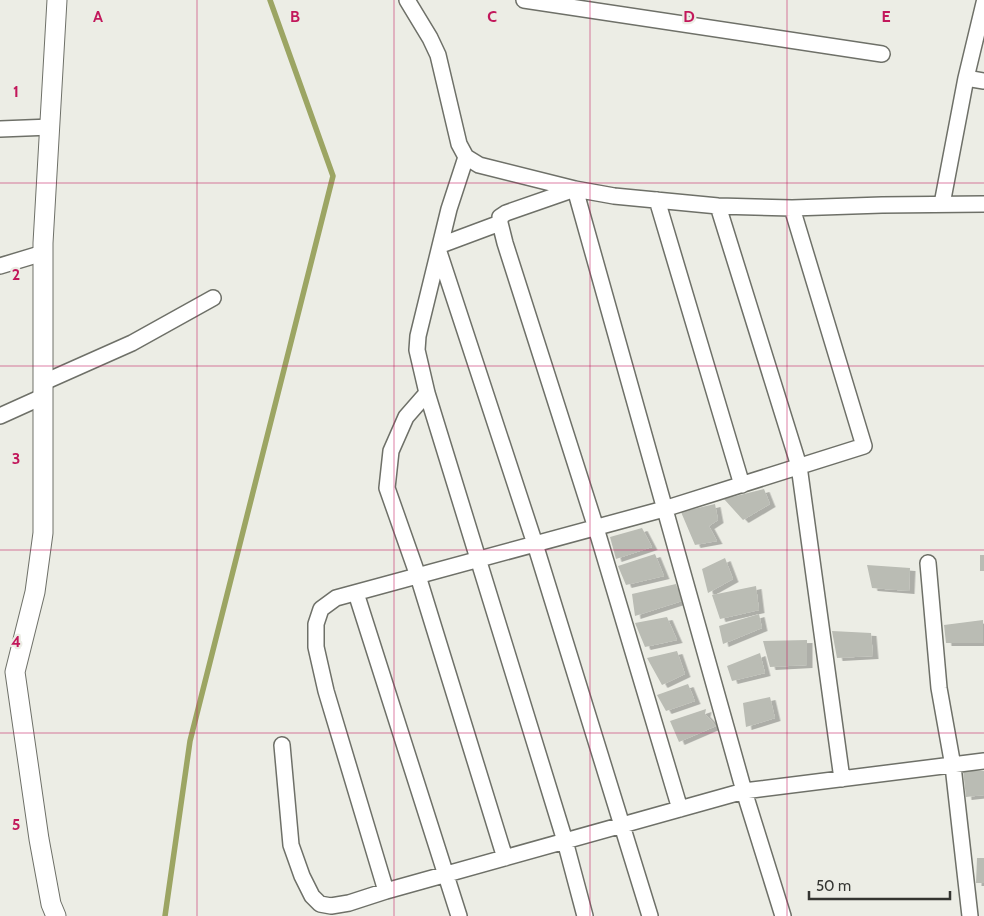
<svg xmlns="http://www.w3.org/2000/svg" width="984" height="916" font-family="Cabin,sans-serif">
  <defs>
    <filter id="shadow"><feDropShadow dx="5.5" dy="3" stdDeviation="0" flood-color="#0004"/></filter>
  </defs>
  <rect width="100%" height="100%" fill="#ecede5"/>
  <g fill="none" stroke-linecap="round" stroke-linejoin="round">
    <path stroke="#9ca563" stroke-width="5.5" d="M 165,916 L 190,741 L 333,176 L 270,0"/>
  </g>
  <path fill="#babcb4" filter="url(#shadow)" d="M 764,489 L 770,504 L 743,520 L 724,499 Z
    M 715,504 L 718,520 L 709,526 L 717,541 L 695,545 L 681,512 Z
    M 642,528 L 652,547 L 616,559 L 610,537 Z
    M 655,554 L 664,576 L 626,585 L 618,566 Z
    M 980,555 L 984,555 L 984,571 L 980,571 Z
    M 725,558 L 733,579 L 708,593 L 702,569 Z
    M 867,565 L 910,568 L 909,591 L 872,588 Z
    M 676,584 L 682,601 L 635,616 L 632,594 Z
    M 756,586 L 759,610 L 720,619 L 712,595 Z
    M 759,614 L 762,628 L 723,644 L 719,626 Z
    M 667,617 L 677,640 L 645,647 L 635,623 Z
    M 983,620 L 983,643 L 946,643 L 944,625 Z
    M 832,631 L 871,633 L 873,656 L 837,658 Z
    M 807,640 L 807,665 L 770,667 L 763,641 Z
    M 677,651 L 685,674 L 662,685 L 647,658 Z
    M 760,653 L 765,673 L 732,681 L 727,666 Z
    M 688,684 L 695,701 L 666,711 L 657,695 Z
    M 770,697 L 775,718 L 746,727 L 743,703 Z
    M 706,709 L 705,714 L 716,726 L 679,742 L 670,721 Z
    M 963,770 L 984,771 L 984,795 L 966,797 Z
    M 977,858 L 984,858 L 984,883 L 976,883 Z"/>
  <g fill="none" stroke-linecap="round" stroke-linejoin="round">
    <g stroke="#6e7068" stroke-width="18">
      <path id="minor" d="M 407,0 L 430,38 L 438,55 L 459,144 L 466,157 L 479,165 L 575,189 L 614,196 L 718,206 L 792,208 L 882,205 L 984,204
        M 524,0 L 882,54
        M 966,78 L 984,81
        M 0,129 L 51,127
        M 466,157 L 449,209 L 418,336 L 417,350 L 427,393 L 565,841 L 585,916
        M 575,189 L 744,791 L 783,916
        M 575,189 L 506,213 L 500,217 L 500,223 L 505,243 L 596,528 L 680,809
        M 657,200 L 742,485
        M 942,204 L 966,78 L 984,3
        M 718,206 L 799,466 L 842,779
        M 441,245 L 500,223
        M 439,252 L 535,544 L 650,916
        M 0,266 L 43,253
        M 42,383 L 132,343 L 213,298
        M 427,393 L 406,417 L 391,451 L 387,488 L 418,576 L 505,858
        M 0,416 L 42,397
        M 928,563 L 939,688 L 953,766 L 970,916
        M 356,593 L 459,916
        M 282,745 L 291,845 L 302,876 L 312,896 L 320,904 L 331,906 L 349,903 L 386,891 L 744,791 L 984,761
        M 386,891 L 326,691 L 316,647 L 316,624 L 321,609 L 336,598 L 664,509 L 864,446 L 792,208"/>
    </g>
    <g stroke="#6e7068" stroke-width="21">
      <path id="tertiary" d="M 56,916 L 51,904 L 39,839 L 15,672 L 35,592 L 43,533 L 43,243 L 57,0"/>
    </g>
    <use href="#minor" stroke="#fff" stroke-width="15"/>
    <use href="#tertiary" stroke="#fff" stroke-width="19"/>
  </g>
  <path fill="none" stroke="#c2185b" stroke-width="1" stroke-opacity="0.55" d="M 197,0 L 197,916M 394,0 L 394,916M 590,0 L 590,916M 787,0 L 787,916M 0,183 L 984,183M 0,366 L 984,366M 0,550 L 984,550M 0,733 L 984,733"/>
  <g font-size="16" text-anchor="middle" font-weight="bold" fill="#c2185b" stroke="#ecede5" stroke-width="4.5" stroke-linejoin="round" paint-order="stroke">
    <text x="98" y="22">A</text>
    <text x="295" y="22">B</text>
    <text x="492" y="22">C</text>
    <text x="689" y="22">D</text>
    <text x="886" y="22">E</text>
    <text x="16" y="97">1</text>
    <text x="16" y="280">2</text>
    <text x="16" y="464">3</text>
    <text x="16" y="647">4</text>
    <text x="16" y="830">5</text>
  </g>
  <path d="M809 891v8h141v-8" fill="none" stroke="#343531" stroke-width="2.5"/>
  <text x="816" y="891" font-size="15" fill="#343531" stroke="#ecede5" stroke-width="4" paint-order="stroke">50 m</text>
</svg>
